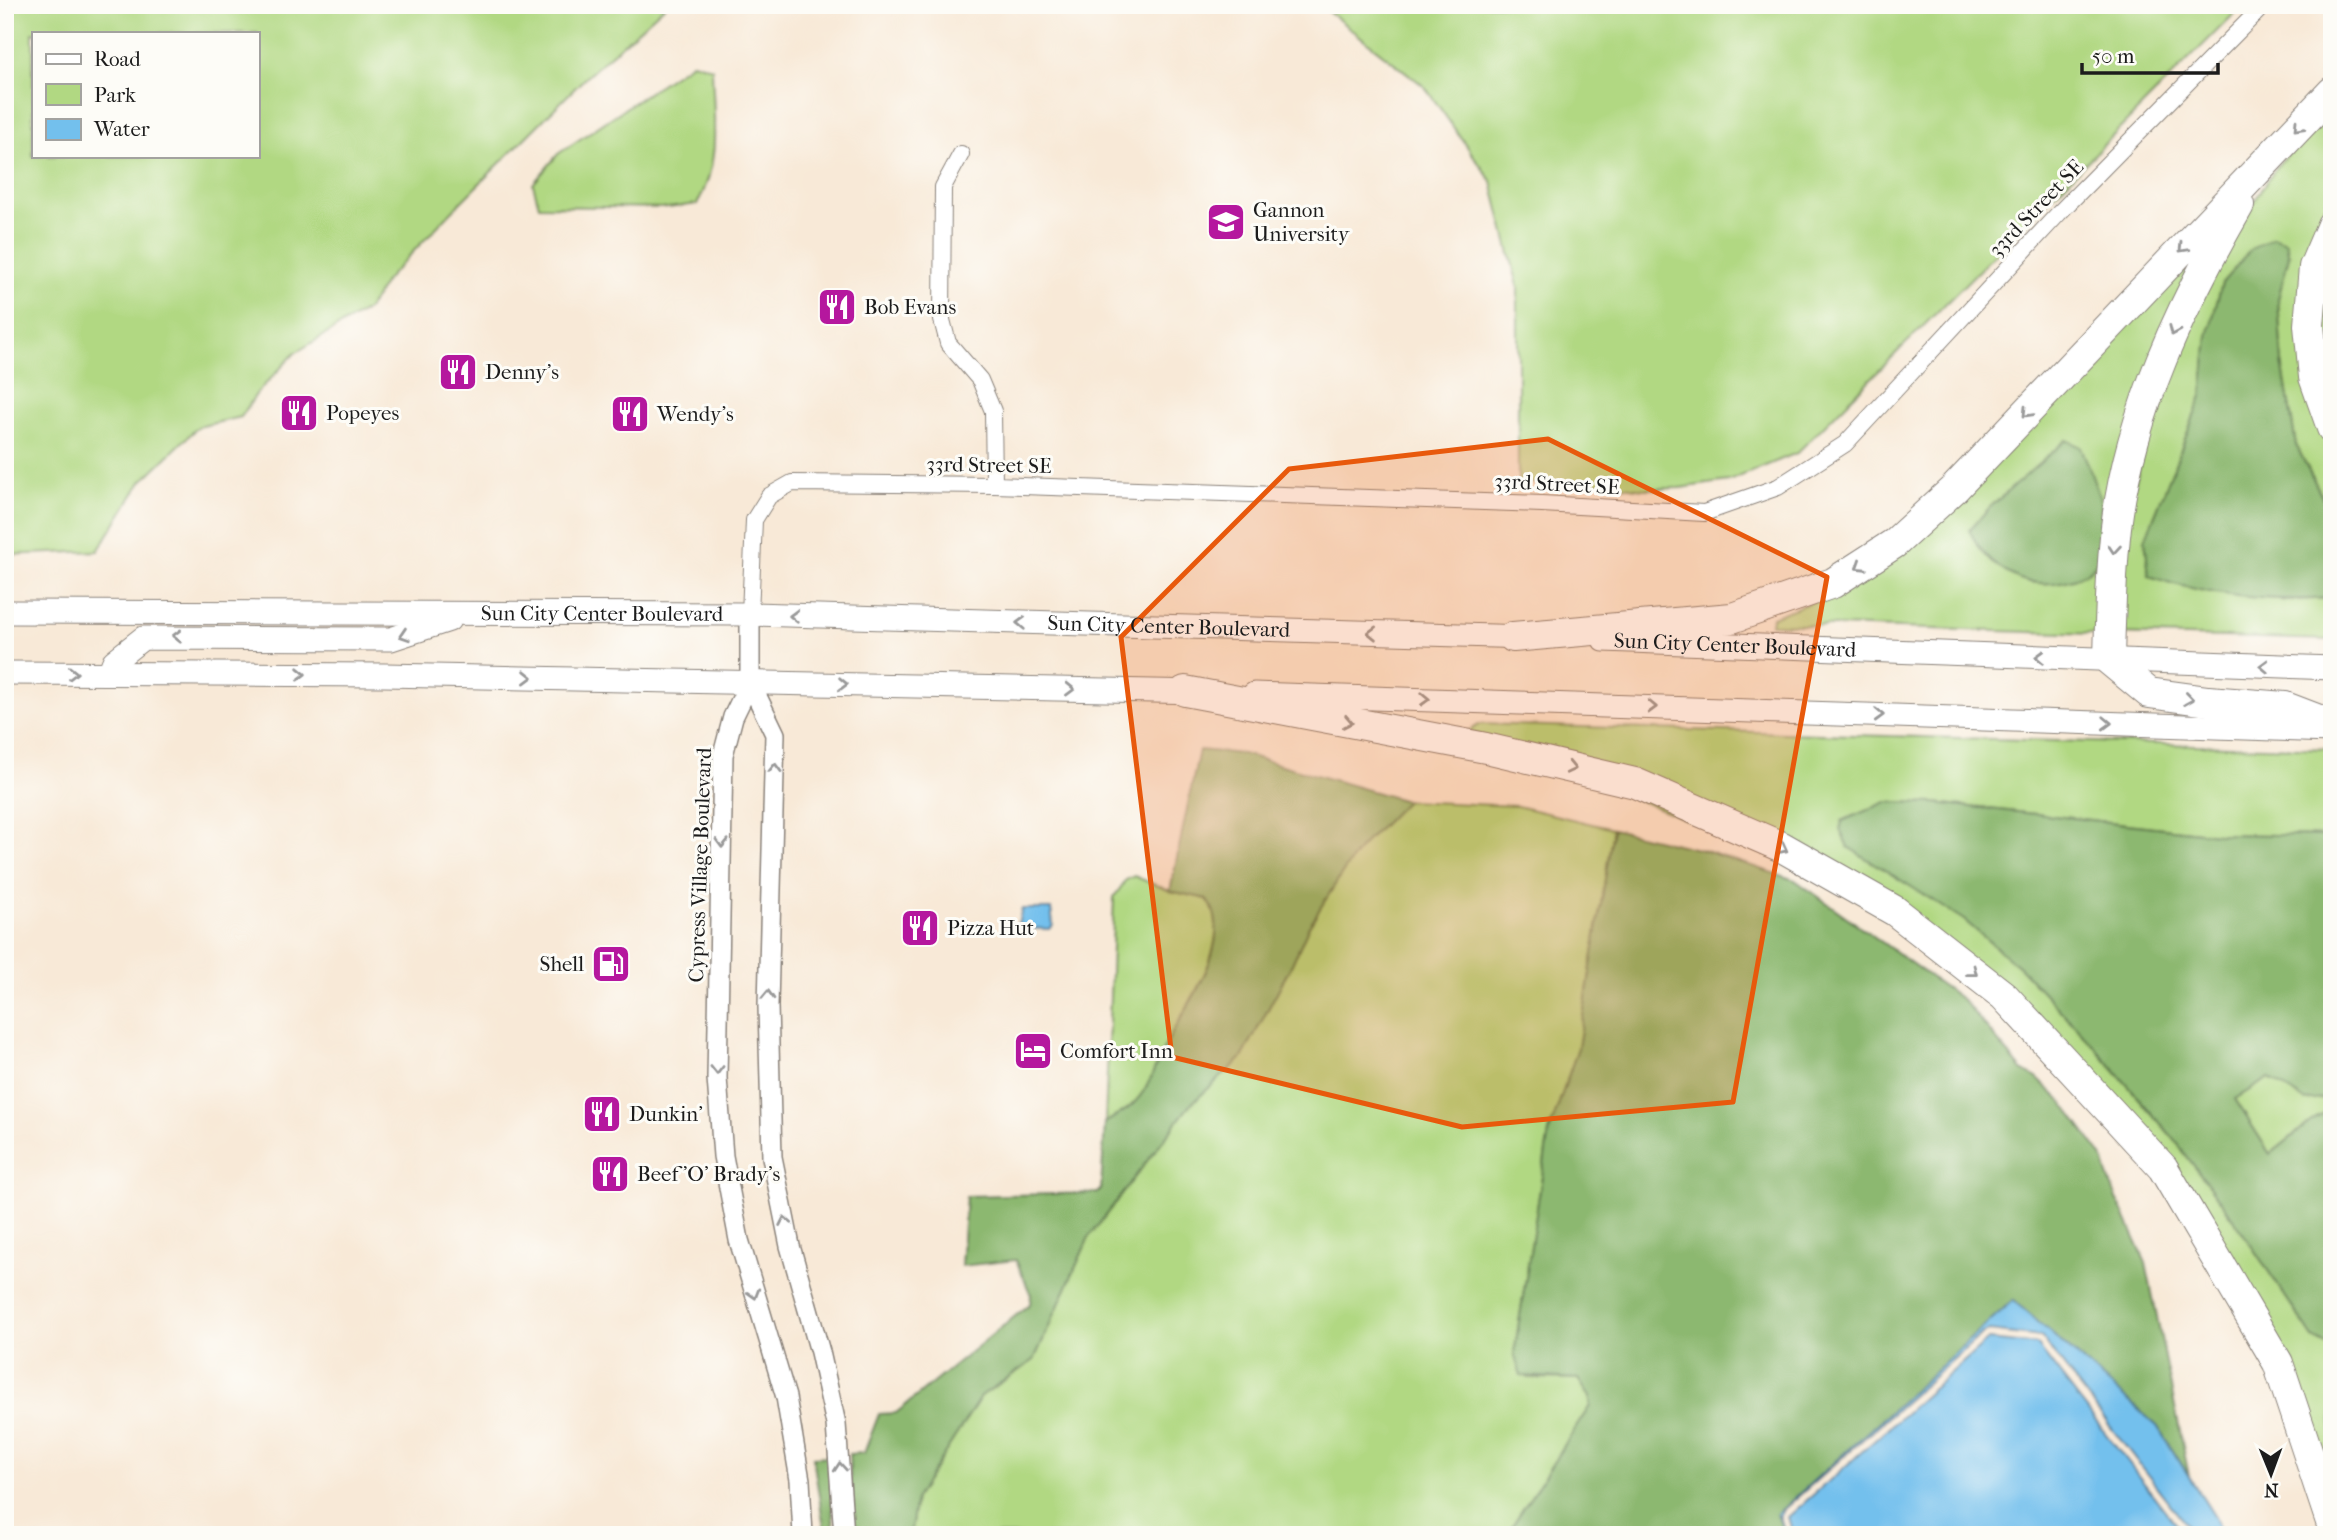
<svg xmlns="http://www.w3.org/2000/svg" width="2337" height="1540" font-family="'IM FELL French Canon',serif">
  <rect width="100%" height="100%" fill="#fdfcf7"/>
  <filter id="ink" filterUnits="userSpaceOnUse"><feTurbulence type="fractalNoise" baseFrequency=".0143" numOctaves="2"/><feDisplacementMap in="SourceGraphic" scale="14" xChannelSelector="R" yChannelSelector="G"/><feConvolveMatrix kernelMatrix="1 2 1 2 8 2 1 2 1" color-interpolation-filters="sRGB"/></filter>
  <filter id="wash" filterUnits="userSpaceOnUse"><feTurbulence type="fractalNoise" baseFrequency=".00686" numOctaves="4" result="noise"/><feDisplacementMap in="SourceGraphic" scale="28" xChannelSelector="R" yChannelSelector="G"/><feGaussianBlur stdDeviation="1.57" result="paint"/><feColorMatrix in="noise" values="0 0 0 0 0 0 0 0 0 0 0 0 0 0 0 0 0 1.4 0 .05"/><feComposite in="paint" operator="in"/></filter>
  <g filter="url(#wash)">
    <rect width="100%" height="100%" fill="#f8e9d7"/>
    <path fill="#b1d882" stroke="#667a4f" stroke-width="2" fill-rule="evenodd" d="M 5,5 L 666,5 L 585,78 L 455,208 L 387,279 L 368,309 L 295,353 L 257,393 L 241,417 L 198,427 L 141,482 L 98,551 L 5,555 ZM 257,33 L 257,156 L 33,156 L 33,33 Z
      M 1320,5 L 2243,5 L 1797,453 L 1729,481 L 1680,488 L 1644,489 L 1600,483 L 1518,483 L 1518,286 L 1492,182 L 1425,87 Z
      M 693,62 L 712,68 C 713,114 722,163 697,204 L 668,208 L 539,206 L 533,184 L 558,154 Z
      M 2332,103 L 2332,201 L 2317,232 L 2316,411 L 2332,448 L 2332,516 L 2296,445 L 2282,362 L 2278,299 L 2289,256 L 2208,336 L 2202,396 L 2145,540 L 2283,601 L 2332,598 L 2332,640 L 2115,634 L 2128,510 L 2166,368 L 2248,211 L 2277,166 Z
      M 2200,242 L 2175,304 L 2097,634 L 1771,624 L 1772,617 L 1835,593 Z
      M 2332,247 L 2332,402 L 2320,295 Z
      M 1480,724 L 2332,749 L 2332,836 L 2218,834 L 1935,803 L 1887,802 L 1842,821 L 1911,884 L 1964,920 L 2020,968 L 2092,1044 L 2174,1139 L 2233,1218 L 2313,1338 L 2328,1346 L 2332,1353 L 2332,1485 L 2212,1228 L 1902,907 L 1469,731 Z
      M 1406,801 L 1517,806 L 1613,829 L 1578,1048 L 1549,1132 L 1514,1354 L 1528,1378 L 1578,1379 L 1590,1397 L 1590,1406 L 1506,1535 L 910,1535 L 916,1498 L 981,1396 L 1034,1360 L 1089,1237 L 1190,1105 L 1242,1058 L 1292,964 L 1309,926 L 1343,872 L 1360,848 Z
      M 1134,876 L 1170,891 L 1207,899 C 1235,936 1192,998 1173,1031 C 1159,1056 1154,1084 1132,1105 C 1125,1112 1114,1117 1105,1123 L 1114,897 L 1126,880 Z
      M 2269,1078 L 2329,1100 L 2332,1098 L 2332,1110 C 2309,1119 2291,1139 2270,1154 L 2235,1099 Z"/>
    <path fill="#8cb870" stroke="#546a46" stroke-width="2" d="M 2273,237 L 2286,242 L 2289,256 L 2278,299 L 2282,362 L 2296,445 L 2332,516 L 2332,598 C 2270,602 2208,597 2149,576 L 2145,540 L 2202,396 L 2208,336 L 2222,283 L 2250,250 Z
      M 2066,440 L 2081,447 C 2093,477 2109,514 2104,547 C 2097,584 2041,591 2013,576 C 1991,565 1980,551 1969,530 L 1990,507 Z
      M 1199,750 L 1243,754 L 1406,801 L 1360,848 L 1343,872 L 1309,926 L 1292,964 L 1242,1058 L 1190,1105 L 1089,1237 L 1034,1360 L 981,1396 L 916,1498 L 910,1535 L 853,1535 L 849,1454 L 864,1453 L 879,1414 L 896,1413 L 1030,1304 L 1031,1295 L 1016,1260 L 961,1266 L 966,1196 L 1097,1193 L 1101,1189 L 1105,1123 C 1114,1117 1125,1112 1132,1105 C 1150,1088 1153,1070 1163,1050 C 1181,1013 1239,941 1207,899 L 1170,891 Z
      M 1886,802 L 1935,803 L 2218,834 L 2332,836 L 2332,1098 L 2305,1101 L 2269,1078 L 2235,1099 L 2270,1154 C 2291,1140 2308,1119 2332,1110 L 2332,1353 L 2328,1346 L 2313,1338 L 2233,1218 L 2174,1139 L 2092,1044 L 2020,968 L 1964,920 L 1848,847 L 1840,830 L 1842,821 Z
      M 1613,829 L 1702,850 L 1795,880 L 1964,1001 L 2022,1070 L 2037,1078 L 2063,1103 L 2102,1156 L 2111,1185 L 2146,1263 L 2189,1476 L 2157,1426 L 2013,1300 L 1777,1514 L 1785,1535 L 1506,1535 L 1590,1406 L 1590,1397 L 1578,1379 L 1521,1376 L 1514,1354 L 1549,1132 L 1578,1048 Z
      M 830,1456 L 834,1535 L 825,1535 L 813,1457 Z"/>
    <path fill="#73c0ed" stroke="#486e84" stroke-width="2" d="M 1022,909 L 1051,909 L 1053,925 L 1050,929 L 1022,928 L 1018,924 Z
      M 2013,1300 L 2157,1426 L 2216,1519 L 2221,1535 L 2194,1535 L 2041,1337 L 1989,1331 L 1983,1333 L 1783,1510 L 1780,1517 L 1785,1534 L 1777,1514 Z
      M 1988,1340 L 2037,1345 L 2184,1535 L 1793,1535 L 1788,1517 Z"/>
  </g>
  <g filter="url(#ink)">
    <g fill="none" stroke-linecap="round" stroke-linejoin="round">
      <g stroke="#8a827a" stroke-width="18">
        <path id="minor" d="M 961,154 L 943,187 L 942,320 L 948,343 L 980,380 L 993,411 L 994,485
          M 750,614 L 754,520 L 769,496 L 792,483 L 994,485 L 1542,504 L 1704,513 L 1778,487 L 1845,444 L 2059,213 L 2264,5"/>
      </g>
      <g stroke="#8a827a" stroke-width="22">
        <path id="tertiary" d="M 750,614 L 750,682 L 775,734 L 768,1006 L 772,1157 L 790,1246 L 820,1352 L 836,1424 L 844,1535
          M 750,682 L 733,717 L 723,755 L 717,1078 L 723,1156 L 739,1240 L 786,1397 L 800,1480 L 803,1535"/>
      </g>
      <g stroke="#8a827a" stroke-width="25">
        <g id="secondary">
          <path id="s1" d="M 5,612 L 750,614 L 1528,637"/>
          <path id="s2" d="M 1604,640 L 2332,668"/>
          <path d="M 5,673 L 385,675 L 1202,692"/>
          <path d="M 109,673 L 114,661 L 143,638 L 391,639 L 449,620"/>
          <path d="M 1254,694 L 2332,731"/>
        </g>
      </g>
      <g stroke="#8a827a" stroke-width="32">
        <path id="motorway" d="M 2239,205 C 2182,304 2130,412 2116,527 C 2111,571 2110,616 2109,660 L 2149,693 L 2208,701 L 2285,707 L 2332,725
          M 2332,225 L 2314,267 L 2309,325 L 2314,377 L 2332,428
          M 1513,637 L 1732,618 L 1833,583 L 1895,543 L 1954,489 L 2332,92
          M 1185,691 L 1486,748 L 1635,783 L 1782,847 L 1895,911 L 2004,996 L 2163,1168 L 2278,1363 L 2332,1525"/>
      </g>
      <use href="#minor" stroke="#fff" stroke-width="16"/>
      <use href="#tertiary" stroke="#fff" stroke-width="19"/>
      <use href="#secondary" stroke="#fff" stroke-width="23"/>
      <use href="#motorway" stroke="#fff" stroke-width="30"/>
    </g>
    <defs><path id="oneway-chevron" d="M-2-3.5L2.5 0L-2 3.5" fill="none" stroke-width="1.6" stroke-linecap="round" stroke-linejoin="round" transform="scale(1.75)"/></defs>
    <g stroke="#999">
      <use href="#oneway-chevron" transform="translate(2298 127) rotate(134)"/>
      <use href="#oneway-chevron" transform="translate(2183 248) rotate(134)"/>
      <use href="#oneway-chevron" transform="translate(2174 331) rotate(114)"/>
      <use href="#oneway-chevron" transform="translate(2027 413) rotate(134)"/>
      <use href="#oneway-chevron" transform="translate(2114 549) rotate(95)"/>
      <use href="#oneway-chevron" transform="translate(1860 566) rotate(147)"/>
      <use href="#oneway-chevron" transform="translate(794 616) rotate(-178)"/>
      <use href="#oneway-chevron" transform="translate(1021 623) rotate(-178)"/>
      <use href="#oneway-chevron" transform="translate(1372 633) rotate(-179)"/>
      <use href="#oneway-chevron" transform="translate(404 635) rotate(162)"/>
      <use href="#oneway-chevron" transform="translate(177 636) rotate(-179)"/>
      <use href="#oneway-chevron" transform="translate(2040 657) rotate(-178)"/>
      <use href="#oneway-chevron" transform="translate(2264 666) rotate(-178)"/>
      <use href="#oneway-chevron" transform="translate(73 673)"/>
      <use href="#oneway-chevron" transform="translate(301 674) rotate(1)"/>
      <use href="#oneway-chevron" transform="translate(528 677) rotate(1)"/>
      <use href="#oneway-chevron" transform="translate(843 684) rotate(1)"/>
      <use href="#oneway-chevron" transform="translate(1070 689) rotate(1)"/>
      <use href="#oneway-chevron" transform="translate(1425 699) rotate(2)"/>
      <use href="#oneway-chevron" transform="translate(2189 699) rotate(8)"/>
      <use href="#oneway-chevron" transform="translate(1652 707) rotate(2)"/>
      <use href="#oneway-chevron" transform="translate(1879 715) rotate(2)"/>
      <use href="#oneway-chevron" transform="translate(1348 722) rotate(11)"/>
      <use href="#oneway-chevron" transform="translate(2107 723) rotate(2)"/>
      <use href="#oneway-chevron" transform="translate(775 768) rotate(-89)"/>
      <use href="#oneway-chevron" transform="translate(1571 768) rotate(13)"/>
      <use href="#oneway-chevron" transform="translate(722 843) rotate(91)"/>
      <use href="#oneway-chevron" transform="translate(1783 849) rotate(27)"/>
      <use href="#oneway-chevron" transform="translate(1973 972) rotate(38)"/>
      <use href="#oneway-chevron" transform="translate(768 995) rotate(-88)"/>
      <use href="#oneway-chevron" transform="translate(717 1070) rotate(90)"/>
      <use href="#oneway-chevron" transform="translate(785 1221) rotate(-101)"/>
      <use href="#oneway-chevron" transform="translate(754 1294) rotate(73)"/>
      <use href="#oneway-chevron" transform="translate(840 1467) rotate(-95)"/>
    </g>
  </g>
  <path fill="#e8590c" fill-opacity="0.2" stroke="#e8590c" stroke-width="5" stroke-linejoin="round" d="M 1548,439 L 1827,577 L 1733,1102 L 1462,1127 L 1172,1057 L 1121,637 L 1289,469 Z"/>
  <defs>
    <g id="university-square" transform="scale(2.0125)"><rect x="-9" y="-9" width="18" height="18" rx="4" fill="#b5179e" stroke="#fdfcf7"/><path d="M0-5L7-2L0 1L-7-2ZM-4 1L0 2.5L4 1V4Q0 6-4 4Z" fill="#fff"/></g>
    <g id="restaurant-square" transform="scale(2.0125)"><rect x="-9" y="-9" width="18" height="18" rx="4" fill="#b5179e" stroke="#fdfcf7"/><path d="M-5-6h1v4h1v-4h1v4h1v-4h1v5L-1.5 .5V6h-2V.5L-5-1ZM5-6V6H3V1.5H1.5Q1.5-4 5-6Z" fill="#fff"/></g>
    <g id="fuel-square" transform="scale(2.0125)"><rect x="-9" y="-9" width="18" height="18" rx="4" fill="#b5179e" stroke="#fdfcf7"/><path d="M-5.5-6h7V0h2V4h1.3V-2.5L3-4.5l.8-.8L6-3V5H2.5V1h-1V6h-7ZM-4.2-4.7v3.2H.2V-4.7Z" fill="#fff"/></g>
    <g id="hotel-square" transform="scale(2.0125)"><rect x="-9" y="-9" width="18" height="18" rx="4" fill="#b5179e" stroke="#fdfcf7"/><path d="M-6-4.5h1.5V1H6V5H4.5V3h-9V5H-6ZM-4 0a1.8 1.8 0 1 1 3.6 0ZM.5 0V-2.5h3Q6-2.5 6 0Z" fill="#fff"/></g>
  </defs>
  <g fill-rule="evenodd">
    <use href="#university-square" x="1226" y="222"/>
    <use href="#restaurant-square" x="837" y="307"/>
    <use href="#restaurant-square" x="458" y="372"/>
    <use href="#restaurant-square" x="299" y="413"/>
    <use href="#restaurant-square" x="630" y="414"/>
    <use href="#restaurant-square" x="920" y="928"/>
    <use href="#fuel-square" x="611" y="964"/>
    <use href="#hotel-square" x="1033" y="1051"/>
    <use href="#restaurant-square" x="602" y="1114"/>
    <use href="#restaurant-square" x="610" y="1174"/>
  </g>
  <g text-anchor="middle" stroke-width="6" stroke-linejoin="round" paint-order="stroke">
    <g font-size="21" fill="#1c1c1c" stroke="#fdfcf7">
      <text transform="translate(2036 208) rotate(-46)" y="7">33rd Street SE</text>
      <text transform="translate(989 465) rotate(1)" y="7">33rd Street SE</text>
      <text transform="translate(1557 484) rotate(3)" y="7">33rd Street SE</text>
      <text dy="7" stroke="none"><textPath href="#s1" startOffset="597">Sun City Center Boulevard</textPath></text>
      <text dy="7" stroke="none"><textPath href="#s1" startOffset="1164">Sun City Center Boulevard</textPath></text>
      <text dy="7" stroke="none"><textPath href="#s2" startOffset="131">Sun City Center Boulevard</textPath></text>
      <text transform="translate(700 865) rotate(-88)" y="7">Cypress Village Boulevard</text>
    </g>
    <g font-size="21" fill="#1c1c1c" stroke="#fdfcf7" text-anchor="start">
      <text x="1253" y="217">Gannon<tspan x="1253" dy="24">University</tspan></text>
      <text x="864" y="314">Bob Evans</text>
      <text x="485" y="379">Denny's</text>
      <text x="326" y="420">Popeyes</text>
      <text x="657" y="421">Wendy's</text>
      <text x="947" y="935">Pizza Hut</text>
      <text x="584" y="971" text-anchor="end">Shell</text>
      <text x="1060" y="1058">Comfort Inn</text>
      <text x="629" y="1121">Dunkin'</text>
      <text x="637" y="1181">Beef 'O' Brady's</text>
    </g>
  </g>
  <rect width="2337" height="1540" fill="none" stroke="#fdfcf7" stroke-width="28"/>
  <rect x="32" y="32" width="228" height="126" fill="#fdfcf7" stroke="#a3a29f" stroke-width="2"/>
  <rect x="46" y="54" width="35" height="10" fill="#ffffff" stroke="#a3a29f" stroke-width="2"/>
  <text x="94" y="66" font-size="21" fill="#1c1c1c">Road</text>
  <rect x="46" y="84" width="35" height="21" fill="#b1d882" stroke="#a3a29f" stroke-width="2"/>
  <text x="94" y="102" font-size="21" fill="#1c1c1c">Park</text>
  <rect x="46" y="119" width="35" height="21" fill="#73c0ed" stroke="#a3a29f" stroke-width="2"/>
  <text x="94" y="136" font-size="21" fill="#1c1c1c">Water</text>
  <g transform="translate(2271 1474) rotate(179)" stroke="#fdfcf7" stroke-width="5" paint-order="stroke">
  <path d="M0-5L12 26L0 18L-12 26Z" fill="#1c1c1c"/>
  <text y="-10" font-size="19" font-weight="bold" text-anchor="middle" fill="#1c1c1c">N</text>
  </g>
  <path d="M2082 63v10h136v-10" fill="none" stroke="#1c1c1c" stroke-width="3.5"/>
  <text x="2092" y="63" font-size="21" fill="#1c1c1c" stroke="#fdfcf7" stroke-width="5" paint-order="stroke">50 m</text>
</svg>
